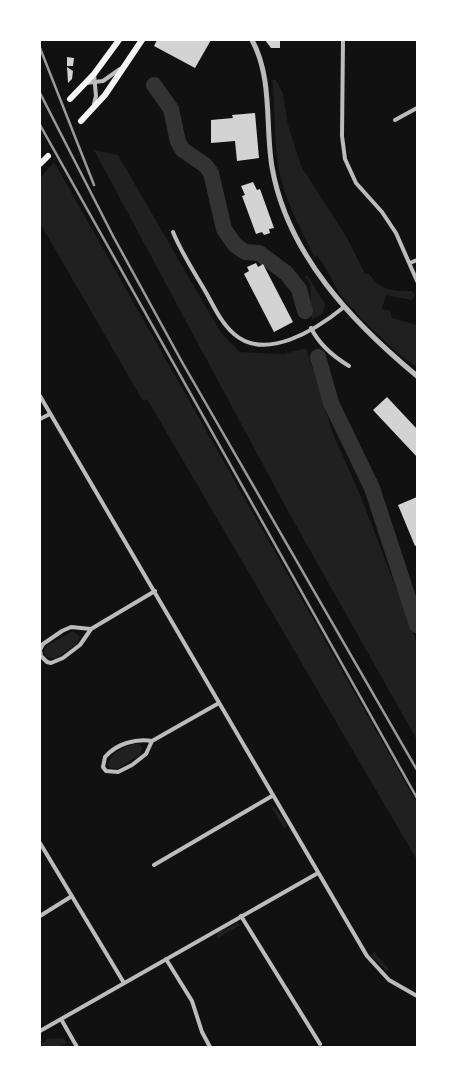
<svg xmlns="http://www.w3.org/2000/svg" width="457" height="1087" font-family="'Fira Sans Condensed',sans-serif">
  <rect width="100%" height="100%" fill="#111"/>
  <path fill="#202020" d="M 272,80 L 276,80 L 283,94 L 288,125 L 301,166 L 347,238 L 365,274 L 369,274 C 381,291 392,291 412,291 L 415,296 L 412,300 L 386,295 L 382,309 L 390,311 L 392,318 L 417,325 L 417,367 C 398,356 345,305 335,286 C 330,275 325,266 317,256 L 315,257 C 299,227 281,192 277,157 C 274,131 275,105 272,80 Z
    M 94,150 L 118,155 L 221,333 L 240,352 L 284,354 L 306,348 L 333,434 L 361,497 L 417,643 L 417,740 L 289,513 Z
    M 54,162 L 417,803 L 417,860 L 147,399 L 143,401 L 40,223 L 40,178 Z
    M 307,275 L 325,304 L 323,313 L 312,320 L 310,284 L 305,276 Z
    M 73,631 L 80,637 L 77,644 L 55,659 L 46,657 L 44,651 L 46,646 Z
    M 140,744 L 142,748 L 140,755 L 117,769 L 109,767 L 108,764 C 111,753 129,743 140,744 Z
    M 270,805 L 277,810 L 287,826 L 284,828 Z
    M 238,923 L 240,925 L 218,938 L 217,933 Z
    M 374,952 L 389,969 L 387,971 L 371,956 Z
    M 63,1038 L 67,1043 C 57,1048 50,1047 40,1045 L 47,1039 Z"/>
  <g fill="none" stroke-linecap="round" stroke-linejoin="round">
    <path stroke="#333" stroke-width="16" d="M 154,85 L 171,109 L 178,142 L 183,150 L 205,165 L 211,173 L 224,229 L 235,245 L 245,252 L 259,253 L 286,273 L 299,289 L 305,311
      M 318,357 L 331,403 L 372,488 L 417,625"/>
  </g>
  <path fill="#d3d3d3" d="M 157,40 L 211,40 L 195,68 L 154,46 Z
    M 265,40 L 280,40 L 280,48 L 271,48 Z
    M 67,57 L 74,58 L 73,66 L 67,66 Z
    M 67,67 L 73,71 L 72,79 L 68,83 Z
    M 255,113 L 259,158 L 237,161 L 235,141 L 211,143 L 211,120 L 233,118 L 232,115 Z
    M 253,182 L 257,190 L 260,189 L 274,228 L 269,229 L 270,233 L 264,235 L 262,232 L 256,234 L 242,196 L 245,195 L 241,186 Z
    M 256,263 L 258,267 L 263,264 L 293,322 L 274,332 L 244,274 L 249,271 L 247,267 Z
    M 387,397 L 417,429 L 417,457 L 373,410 Z
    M 417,497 L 417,545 L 415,546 L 398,505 Z"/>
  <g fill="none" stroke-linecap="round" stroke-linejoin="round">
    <path stroke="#bcbcbc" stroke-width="4" d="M 343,40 L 342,136 L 345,159 L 356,183 L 382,212 L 396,233 L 417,281
      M 94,74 L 96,96 L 94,104
      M 86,83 L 103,81 L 120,69
      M 395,120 L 417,108
      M 173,232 C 181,252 193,270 204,289 C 213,304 220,322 234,334 C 266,362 317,329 344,307
      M 410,263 L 417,260
      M 311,328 C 319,344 334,357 349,366
      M 40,396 L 367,956 L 389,980 L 417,996
      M 40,419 L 50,414
      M 91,629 L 71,627 L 62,631 L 43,644 L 40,650 L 41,656 L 47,662 L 51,663 L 63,658 L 80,645 L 91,629 L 155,591
      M 152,741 C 136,738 116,744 105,757 L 103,767 L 106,771 L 118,772 L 132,765 L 146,754 L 152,741 L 219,703
      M 40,843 L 124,983
      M 154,865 L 272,796
      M 40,916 L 72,896
      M 241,916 L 320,1044
      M 166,959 L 192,1001 L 202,1032 L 210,1047
      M 61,1019 L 77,1047
      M 40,1031 L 318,873"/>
    <path stroke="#bcbcbc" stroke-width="5" d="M 252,40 C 273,79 265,126 272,167 C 287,254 352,322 417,376"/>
    <path stroke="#f5f5f5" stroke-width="6" d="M 70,99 L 94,74 L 119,40
      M 81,121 L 105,95 L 142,40
      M 40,164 L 48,156"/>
    <path stroke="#9a9a9a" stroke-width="2.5" d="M 40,48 L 94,185
      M 40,93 L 113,236 L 182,362 L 417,770
      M 40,125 L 417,798"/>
  </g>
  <rect width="457" height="1087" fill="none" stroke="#ffffff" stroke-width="82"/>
</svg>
